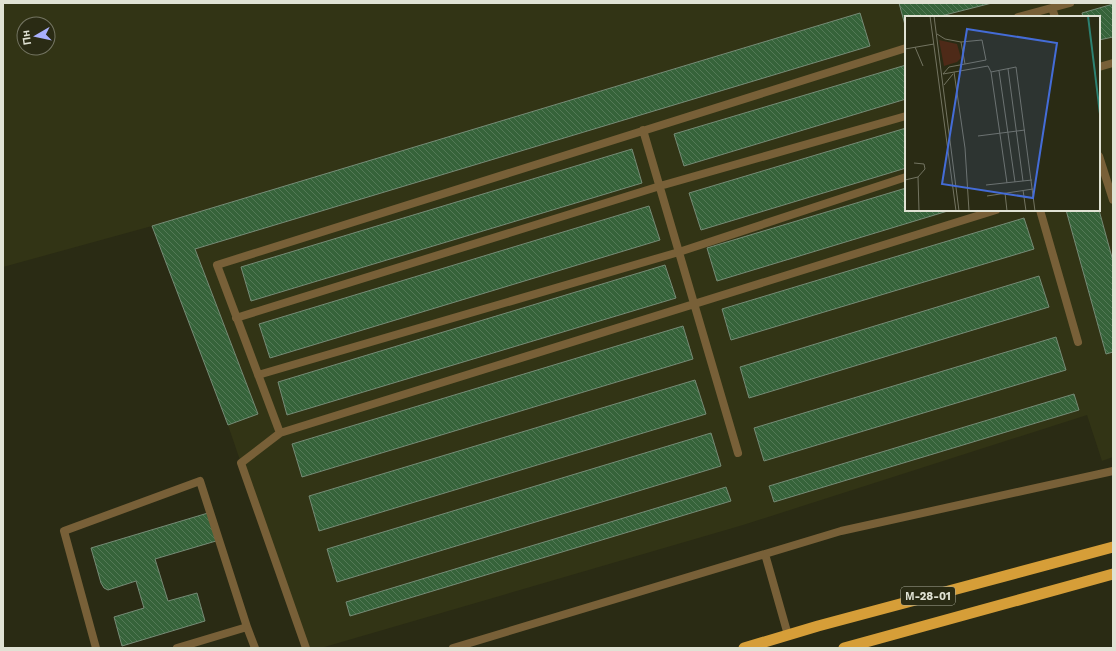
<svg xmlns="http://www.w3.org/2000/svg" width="1116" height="651" font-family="'Work Sans',sans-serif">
  <defs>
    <pattern id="building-back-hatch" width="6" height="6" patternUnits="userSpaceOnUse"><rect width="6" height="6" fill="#36633a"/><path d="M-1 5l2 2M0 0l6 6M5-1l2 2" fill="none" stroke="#537956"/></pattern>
  </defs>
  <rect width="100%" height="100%" fill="#2a2b14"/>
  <path fill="#323415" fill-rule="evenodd" d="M 3,3 L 1113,3 L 1113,457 L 1102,461 L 1087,415 L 743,525 L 321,648 L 304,648 L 228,425 L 152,226 L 3,267 ZM 906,17 L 1099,17 L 1099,210 L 906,210 ZM 24,24 L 48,24 L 48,48 L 24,48 Z"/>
  <path fill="url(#building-back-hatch)" stroke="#768b76" d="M 899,3 L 992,3 L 937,17 L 906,17 L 906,25 L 905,25 Z
    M 1113,4 L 1113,37 L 1099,40 L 1099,17 L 1083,17 L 1082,13 Z
    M 860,13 L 870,46 L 195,249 L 258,414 L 228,425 L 152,226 Z
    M 906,65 L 906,99 L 684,166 L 674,134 Z
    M 906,128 L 906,168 L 701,230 L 689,193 Z
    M 632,149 L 642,183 L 251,301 L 241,267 Z
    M 906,188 L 906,210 L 951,210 L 717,281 L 707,248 Z
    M 649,206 L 660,240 L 270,358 L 259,324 Z
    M 1066,210 L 1099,210 L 1113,261 L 1113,352 L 1106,354 Z
    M 1024,218 L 1034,249 L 731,340 L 722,309 Z
    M 665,265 L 676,298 L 287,415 L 278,382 Z
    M 1039,276 L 1049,307 L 749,398 L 740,367 Z
    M 683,326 L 693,359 L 302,477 L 292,444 Z
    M 1056,337 L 1066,370 L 764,461 L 754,428 Z
    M 695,380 L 706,414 L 319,531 L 309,496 Z
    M 1074,394 L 1079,410 L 774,502 L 769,486 Z
    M 711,433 L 721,466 L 337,582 L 327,549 Z
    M 726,487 L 731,501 L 350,616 L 346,602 Z
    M 208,513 L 216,541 L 155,559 L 168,601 L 197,593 L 205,621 L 122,646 L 114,617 L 144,608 L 136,581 L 108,590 L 104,588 L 101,583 L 91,548 Z"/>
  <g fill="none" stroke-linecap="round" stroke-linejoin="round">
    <path stroke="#786038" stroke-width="8" d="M 1052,8 L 1055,17
      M 1018,17 L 1070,3
      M 1099,67 L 1113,63
      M 643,130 L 738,453
      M 1099,156 L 1113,200
      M 1040,210 L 1078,342
      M 236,318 L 660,186 L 906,116
      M 258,375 L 679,252 L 906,177
      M 280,433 L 996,210
      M 765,554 L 788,635
      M 96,648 L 64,531 L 200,481 L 247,627
      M 177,648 L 247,627 L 255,648
      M 306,648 L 241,463 L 280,433 L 217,265 L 906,48
      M 453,648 L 841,531 L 1113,471"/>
    <path stroke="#d69e38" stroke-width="11" d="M 744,648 L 818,626 L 1113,547
      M 844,648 L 1113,574"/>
  </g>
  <g text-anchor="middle" stroke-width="3.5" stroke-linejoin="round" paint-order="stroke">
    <rect fill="#2a2b14" stroke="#a9ab9a" stroke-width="1" x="901" y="587" width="54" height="18" rx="3"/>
    <g font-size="11" font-weight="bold" fill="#e0e2d4">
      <text x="928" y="600">М-28-01</text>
    </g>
  </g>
  <g transform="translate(905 16)">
    <rect width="195" height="195" fill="#2a2b14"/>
    <path d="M 34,24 L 52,28 L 56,42 L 52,46 L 39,50 Z" fill="#4e2a18"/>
    <path fill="none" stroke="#2d8172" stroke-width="2" d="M 183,0 L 195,98"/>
    <path fill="none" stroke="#737461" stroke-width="1" d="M 25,0 L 51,195M 29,0 L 54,195M 32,18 L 40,23 L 56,26 L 60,48 L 44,51 L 38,58M 56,26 L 77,24 L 81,44 L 60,48M 10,31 L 18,50M 0,33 L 29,28M 103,53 L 118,165M 94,55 L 110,166M 49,56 L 60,132 L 64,195M 86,56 L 102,167M 38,58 L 83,50 L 86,56 L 111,51 L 130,195M 39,69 L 48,58M 73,120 L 120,114M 13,161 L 14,195M 0,164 L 13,161 L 20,153 L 19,148 L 9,147M 81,169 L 127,164M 118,174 L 121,195M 100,177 L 102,195M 82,180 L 128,173"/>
    <path fill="#446cd7" fill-opacity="0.15" stroke="#446cd7" stroke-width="2" d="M 62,13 L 152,27 L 128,182 L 37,168 Z"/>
    <rect width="195" height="195" fill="none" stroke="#e0e2d4" stroke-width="2"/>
  </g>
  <rect width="1116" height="651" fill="none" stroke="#e0e2d4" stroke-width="8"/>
  <g transform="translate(36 36) rotate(261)"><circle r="19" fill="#2a2b14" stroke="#737461"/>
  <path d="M0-3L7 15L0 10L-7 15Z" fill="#a9b0fc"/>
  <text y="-6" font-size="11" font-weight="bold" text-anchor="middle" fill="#e0e2d4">Пн</text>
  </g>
</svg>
